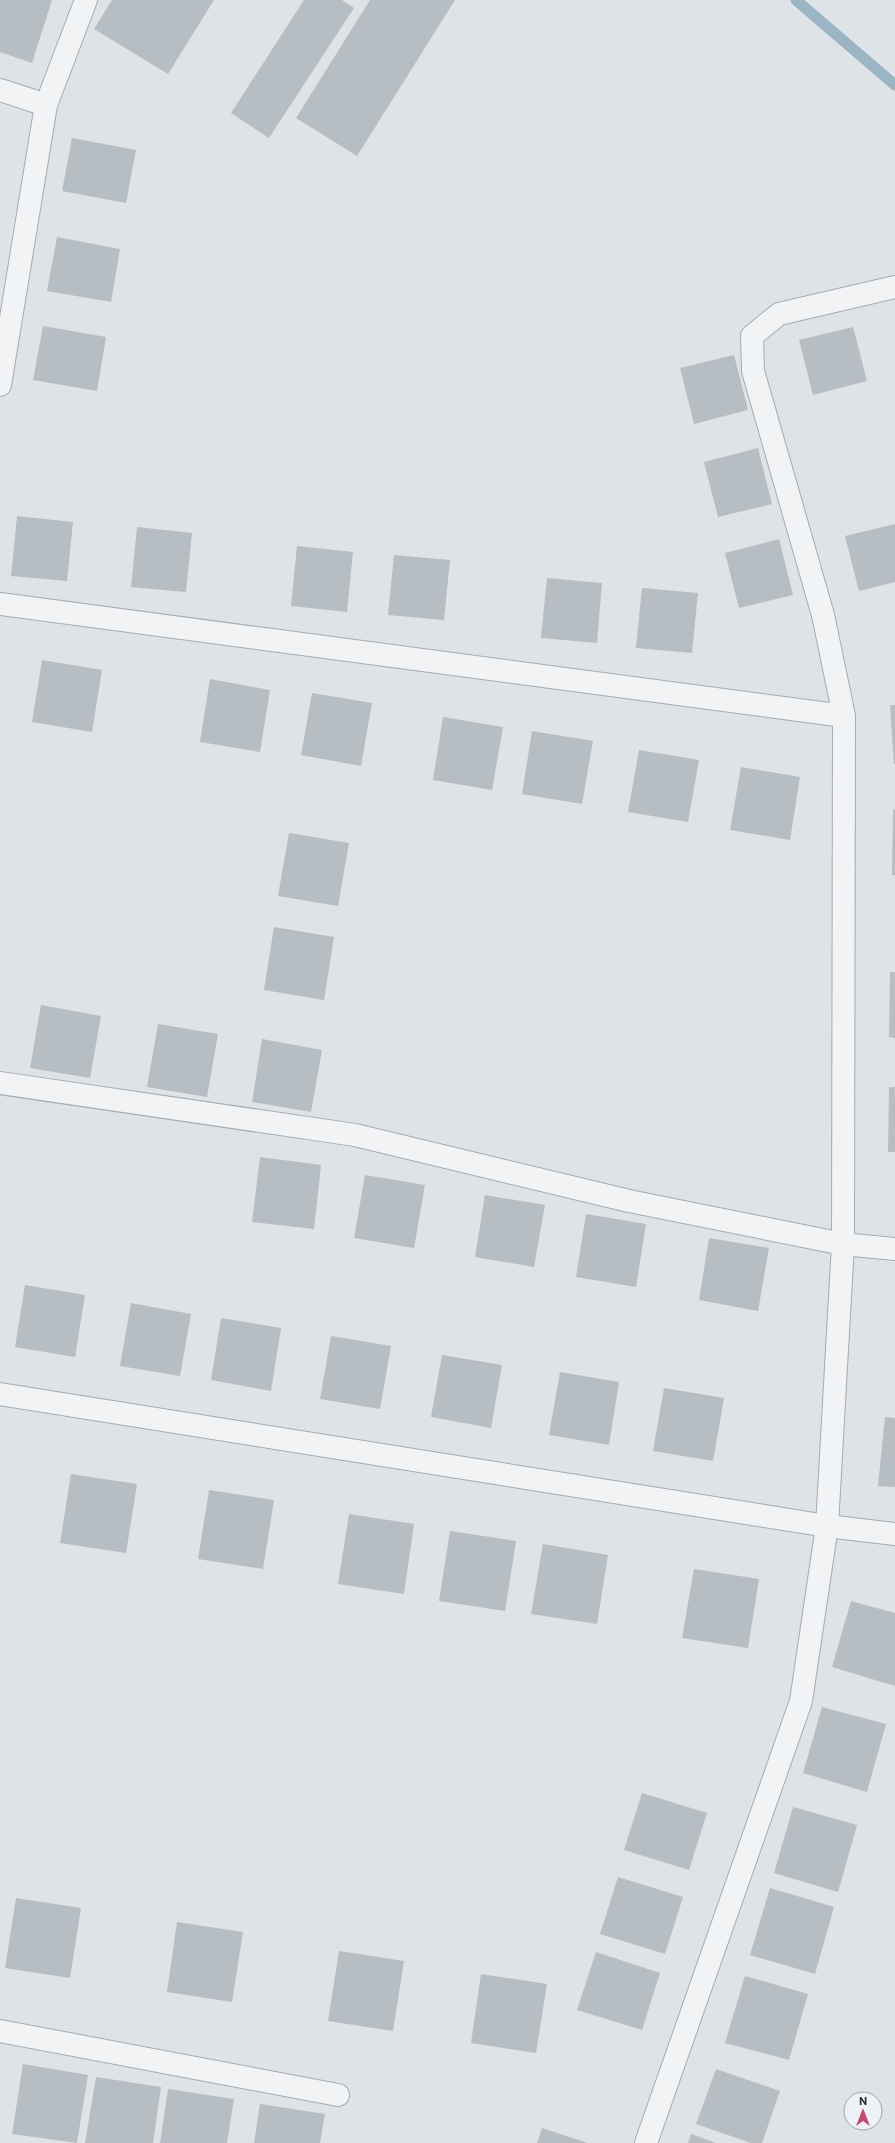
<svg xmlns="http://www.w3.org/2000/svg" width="895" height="2143" font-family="Commissioner,sans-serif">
  <rect width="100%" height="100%" fill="#dee3e7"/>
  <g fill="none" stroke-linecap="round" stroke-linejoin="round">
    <path stroke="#9bb5c5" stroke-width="11" d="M 796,0 L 895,85"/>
  </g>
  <path fill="#b6bdc3" d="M 0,0 L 52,0 L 32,63 L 0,52 Z
    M 112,0 L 214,0 L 168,74 L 94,29 Z
    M 304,0 L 342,0 L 354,8 L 269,138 L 231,113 Z
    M 370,0 L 455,0 L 357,156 L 296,118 Z
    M 72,138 L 136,150 L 126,203 L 62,191 Z
    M 57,237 L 120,249 L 111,302 L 47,291 Z
    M 43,326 L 106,337 L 97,391 L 33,380 Z
    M 853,327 L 867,381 L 813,395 L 799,340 Z
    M 734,355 L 748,410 L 694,424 L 680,368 Z
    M 758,448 L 772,504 L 718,517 L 704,462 Z
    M 17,516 L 73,522 L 67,581 L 11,576 Z
    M 895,524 L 895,582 L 859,591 L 845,536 Z
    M 137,527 L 192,533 L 186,592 L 131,587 Z
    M 779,539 L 793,595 L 739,608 L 725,553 Z
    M 297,546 L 353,552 L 347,612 L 291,606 Z
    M 394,555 L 450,560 L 444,620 L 388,615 Z
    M 547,578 L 602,583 L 597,643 L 541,638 Z
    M 642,588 L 698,593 L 692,653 L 636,648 Z
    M 42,660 L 102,670 L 92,732 L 32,722 Z
    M 210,679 L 270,690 L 260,752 L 200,742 Z
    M 312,693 L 372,703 L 361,766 L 301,755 Z
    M 890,705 L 895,705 L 895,764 L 894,764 Z
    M 443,717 L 503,727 L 492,790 L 433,780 Z
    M 532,731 L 593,741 L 582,804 L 522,794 Z
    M 639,750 L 699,760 L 688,822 L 628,812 Z
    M 741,767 L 800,777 L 790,840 L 730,830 Z
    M 893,809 L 895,810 L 895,875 L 892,875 Z
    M 289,833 L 349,843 L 338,906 L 278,896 Z
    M 274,927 L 334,937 L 324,1000 L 264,990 Z
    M 890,972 L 895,972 L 895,1038 L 889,1037 Z
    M 41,1005 L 101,1016 L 90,1078 L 30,1068 Z
    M 158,1024 L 218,1034 L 207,1097 L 147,1087 Z
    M 262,1039 L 322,1050 L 311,1112 L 252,1102 Z
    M 889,1087 L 895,1087 L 895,1152 L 888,1152 Z
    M 260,1157 L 321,1165 L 314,1229 L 252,1222 Z
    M 365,1175 L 425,1185 L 414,1248 L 354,1238 Z
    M 485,1195 L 545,1205 L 534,1267 L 475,1257 Z
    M 586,1214 L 646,1224 L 636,1287 L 576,1277 Z
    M 709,1238 L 769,1248 L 758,1311 L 699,1300 Z
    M 25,1285 L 85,1295 L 75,1357 L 15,1347 Z
    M 131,1303 L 191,1314 L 180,1376 L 120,1366 Z
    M 221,1318 L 281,1328 L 271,1391 L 211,1380 Z
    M 331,1336 L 391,1346 L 380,1409 L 320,1399 Z
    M 442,1355 L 502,1365 L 491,1428 L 431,1417 Z
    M 560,1372 L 619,1382 L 609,1445 L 549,1435 Z
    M 664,1388 L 724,1398 L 713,1461 L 653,1451 Z
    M 885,1417 L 895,1418 L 895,1487 L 878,1486 Z
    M 71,1474 L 137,1484 L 126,1553 L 60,1543 Z
    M 209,1490 L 274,1500 L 263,1569 L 198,1559 Z
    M 349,1514 L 414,1524 L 404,1594 L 338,1584 Z
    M 450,1531 L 516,1541 L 505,1611 L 439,1601 Z
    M 543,1544 L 608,1555 L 597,1624 L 531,1614 Z
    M 694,1569 L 759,1579 L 748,1648 L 682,1638 Z
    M 851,1601 L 895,1613 L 895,1686 L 832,1667 Z
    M 822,1707 L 886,1724 L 867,1792 L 803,1773 Z
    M 642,1793 L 707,1813 L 689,1870 L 624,1850 Z
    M 793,1807 L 857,1825 L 838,1892 L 774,1873 Z
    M 618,1877 L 683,1897 L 665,1954 L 600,1934 Z
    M 770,1888 L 834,1907 L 815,1974 L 750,1955 Z
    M 16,1898 L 81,1908 L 70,1978 L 5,1968 Z
    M 177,1922 L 243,1932 L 232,2002 L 167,1992 Z
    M 339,1951 L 404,1961 L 393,2031 L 328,2021 Z
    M 596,1952 L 660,1973 L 642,2030 L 577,2010 Z
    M 481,1974 L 547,1984 L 536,2053 L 471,2043 Z
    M 745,1976 L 808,1994 L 789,2060 L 725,2043 Z
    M 23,2064 L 88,2075 L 77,2143 L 12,2134 Z
    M 716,2069 L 780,2091 L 762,2143 L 751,2143 L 696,2124 Z
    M 96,2077 L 161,2087 L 153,2143 L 85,2143 Z
    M 168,2089 L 234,2099 L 227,2143 L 160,2143 Z
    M 260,2104 L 325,2114 L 320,2143 L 254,2143 Z
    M 542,2128 L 588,2143 L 537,2143 Z
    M 691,2134 L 716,2143 L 688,2143 Z"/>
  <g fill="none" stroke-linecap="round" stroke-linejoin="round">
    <g stroke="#a4abb1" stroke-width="24">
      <path id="minor" d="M 0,90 L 46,105
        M 0,385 L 46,105 L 86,0
        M 0,604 L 844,716
        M 0,1083 L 355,1135 L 629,1201 L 843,1244 L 895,1249
        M 0,2031 L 338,2095
        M 646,2143 L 801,1701 L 827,1526 L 843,1244 L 844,716 L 823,615 L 753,371 L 752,336 L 779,314 L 895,287"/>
    </g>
    <g stroke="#a4abb1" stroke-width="24">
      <path id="tertiary" d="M 0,1394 L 827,1526 L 895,1534"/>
    </g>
    <use href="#minor" stroke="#f1f3f5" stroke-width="22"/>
    <use href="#tertiary" stroke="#f1f3f5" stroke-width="22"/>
  </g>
  <g transform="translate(863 2111)"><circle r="19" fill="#eef1f5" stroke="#9fa5ab"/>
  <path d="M0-3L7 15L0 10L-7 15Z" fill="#c44b6e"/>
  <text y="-6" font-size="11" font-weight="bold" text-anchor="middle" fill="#29333d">N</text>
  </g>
</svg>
